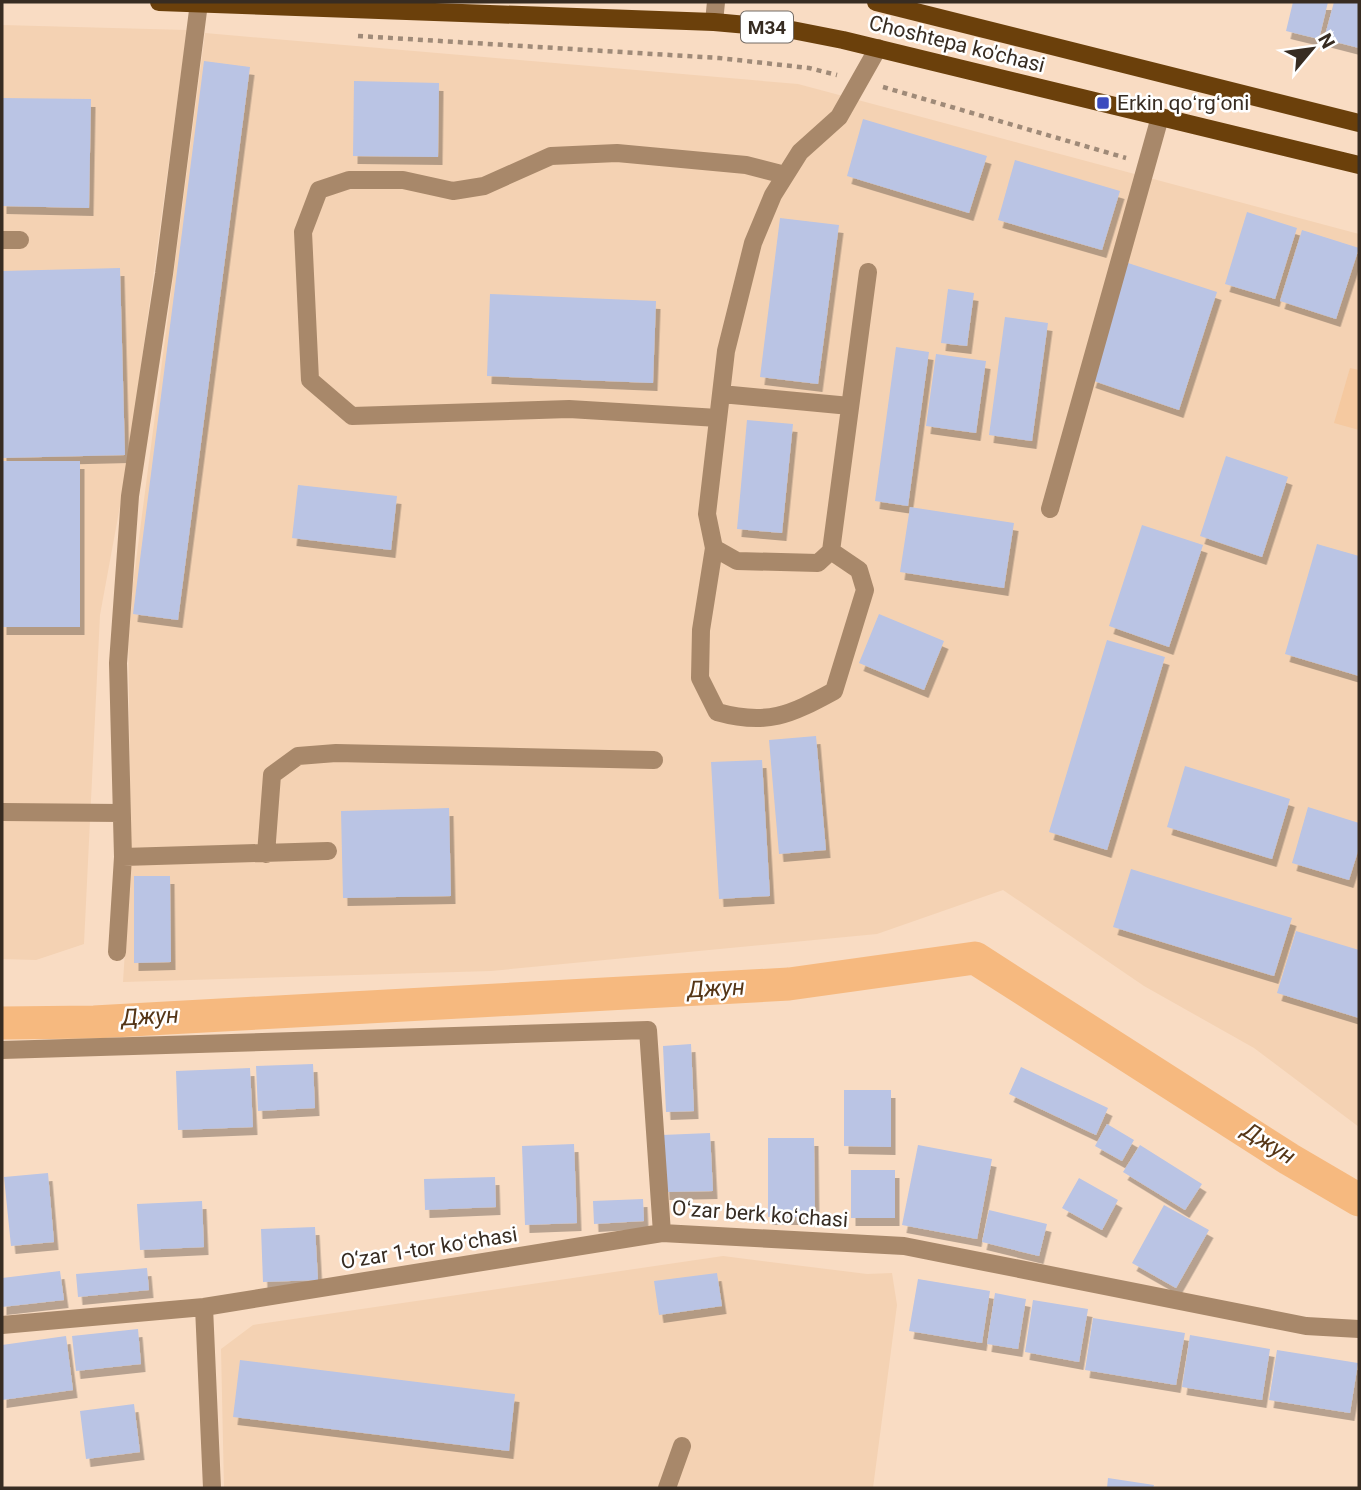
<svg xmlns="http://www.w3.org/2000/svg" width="1361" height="1490" font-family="Roboto,sans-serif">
  <defs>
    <filter id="shadow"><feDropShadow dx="4.5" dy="8" stdDeviation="0" flood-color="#0004"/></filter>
  </defs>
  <rect width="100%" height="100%" fill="#f9dcc3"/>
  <path fill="#f4d2b3" d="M 2,25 L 187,30 L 127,468 L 100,615 L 84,944 L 36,960 L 2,959 Z
    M 205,33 L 798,84 L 1359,234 L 1359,1127 L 1254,1048 L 1144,986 L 1003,890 L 877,934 L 491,971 L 123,982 L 131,856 L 128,622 Z
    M 723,1256 L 867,1274 L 892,1273 L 897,1305 L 873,1488 L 224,1488 L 221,1349 L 253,1325 Z"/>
  <path fill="#f5c9a0" d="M 1350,368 L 1359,370 L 1359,430 L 1334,423 Z"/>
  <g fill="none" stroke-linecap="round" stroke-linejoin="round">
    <path stroke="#f6b97f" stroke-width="33" d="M 2,1023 L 94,1022 L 789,984 L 975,958 L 1289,1159 L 1359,1200"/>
  </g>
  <path fill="#bac4e4" filter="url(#shadow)" d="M 1293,2 L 1328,2 L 1319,39 L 1286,31 Z
    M 1334,2 L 1359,3 L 1359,48 L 1324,39 Z
    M 204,61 L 250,67 L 178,620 L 133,614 Z
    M 354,81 L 439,83 L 438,157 L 353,156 Z
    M 2,98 L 91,99 L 89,208 L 2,206 Z
    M 863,119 L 987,156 L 969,213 L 847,176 Z
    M 1015,160 L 1120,191 L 1102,250 L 998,220 Z
    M 1247,212 L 1297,228 L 1275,299 L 1225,284 Z
    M 780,218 L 839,225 L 818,384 L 760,377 Z
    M 1302,230 L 1359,248 L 1336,319 L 1280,301 Z
    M 1128,263 L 1217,292 L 1179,410 L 1091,380 Z
    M 120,268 L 125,455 L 2,458 L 2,271 Z
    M 948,289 L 974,293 L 967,346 L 941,343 Z
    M 490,294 L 656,301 L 653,383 L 487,376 Z
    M 1005,317 L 1048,323 L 1032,441 L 989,435 Z
    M 896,347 L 929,352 L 908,506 L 875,501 Z
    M 936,354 L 986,361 L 976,433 L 926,426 Z
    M 747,420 L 793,424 L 782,533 L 737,529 Z
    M 1226,456 L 1288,477 L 1262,557 L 1200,536 Z
    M 2,461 L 80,461 L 80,627 L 2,627 Z
    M 298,485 L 397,496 L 391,550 L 292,538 Z
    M 910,507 L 1014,523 L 1004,588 L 900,572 Z
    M 1142,525 L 1203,545 L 1169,647 L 1109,626 Z
    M 1317,544 L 1359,556 L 1359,676 L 1285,654 Z
    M 879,614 L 944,641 L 924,690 L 859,663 Z
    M 1107,640 L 1165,657 L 1107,850 L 1049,832 Z
    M 816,736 L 826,850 L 779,854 L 769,740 Z
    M 762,760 L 770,896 L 719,899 L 711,762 Z
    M 1185,766 L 1290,799 L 1272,859 L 1167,827 Z
    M 1308,807 L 1359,823 L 1359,848 L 1349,880 L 1292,863 Z
    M 449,808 L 451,896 L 343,898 L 341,811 Z
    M 1131,869 L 1292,918 L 1274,976 L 1113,927 Z
    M 134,876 L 170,876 L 171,962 L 134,963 Z
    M 1296,931 L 1359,950 L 1359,1018 L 1277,993 Z
    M 691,1044 L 694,1111 L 666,1112 L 663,1046 Z
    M 313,1064 L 315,1108 L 258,1111 L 256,1066 Z
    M 1021,1067 L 1108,1108 L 1096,1135 L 1009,1094 Z
    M 250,1068 L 253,1127 L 178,1130 L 176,1071 Z
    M 844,1090 L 891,1090 L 891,1147 L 844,1146 Z
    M 1107,1124 L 1134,1140 L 1122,1161 L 1095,1146 Z
    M 710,1133 L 713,1191 L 665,1192 L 662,1135 Z
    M 768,1138 L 814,1138 L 815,1217 L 768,1217 Z
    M 574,1144 L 577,1223 L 525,1225 L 522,1146 Z
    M 918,1145 L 992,1159 L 977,1239 L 902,1225 Z
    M 1140,1145 L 1202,1184 L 1185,1210 L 1123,1172 Z
    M 851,1170 L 895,1170 L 895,1218 L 851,1218 Z
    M 48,1173 L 54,1242 L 11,1246 L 4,1177 Z
    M 495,1177 L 496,1207 L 425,1210 L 424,1179 Z
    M 1079,1178 L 1118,1200 L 1102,1230 L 1062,1208 Z
    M 643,1199 L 644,1221 L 594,1224 L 593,1201 Z
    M 202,1201 L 204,1247 L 140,1250 L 137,1204 Z
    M 1164,1205 L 1209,1230 L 1176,1288 L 1132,1263 Z
    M 989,1210 L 1047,1224 L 1039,1256 L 982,1242 Z
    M 315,1227 L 318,1280 L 263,1282 L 261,1229 Z
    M 147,1268 L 149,1290 L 78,1297 L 76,1274 Z
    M 60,1271 L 64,1300 L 2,1307 L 2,1278 Z
    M 717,1273 L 722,1306 L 659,1315 L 654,1281 Z
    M 918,1279 L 990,1291 L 982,1343 L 909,1331 Z
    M 995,1293 L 1026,1299 L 1018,1349 L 987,1344 Z
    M 1033,1300 L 1088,1309 L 1079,1362 L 1025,1352 Z
    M 1093,1318 L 1185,1333 L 1176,1385 L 1085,1370 Z
    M 138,1329 L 141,1364 L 76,1371 L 72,1336 Z
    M 1190,1335 L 1270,1349 L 1262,1400 L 1182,1387 Z
    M 66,1336 L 73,1390 L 2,1400 L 2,1345 Z
    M 1277,1350 L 1358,1363 L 1350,1413 L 1269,1400 Z
    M 240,1360 L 515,1394 L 509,1451 L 233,1417 Z
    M 134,1404 L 140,1452 L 86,1459 L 80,1411 Z
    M 1108,1478 L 1154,1485 L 1153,1488 L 1107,1488 Z"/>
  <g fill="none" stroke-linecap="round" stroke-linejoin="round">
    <path stroke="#9f8a78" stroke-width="4.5" stroke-dasharray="5 5" stroke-linecap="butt" d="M 358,36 L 719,58 L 809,68 L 837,75
      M 883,87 L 1126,158"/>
    <path stroke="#a8886a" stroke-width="18" d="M 714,22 L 716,2
      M 2,240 L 20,240
      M 868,272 L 831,551 L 818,563 L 737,561 L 714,548 L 707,514 L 726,351 L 753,243 L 773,195 L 800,152 L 839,117 L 878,48
      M 721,394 L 850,406
      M 718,418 L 569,409 L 352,416 L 310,380 L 303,232 L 319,190 L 349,180 L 403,180 L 453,191 L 484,186 L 551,156 L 617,153 L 746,165 L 785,175
      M 1050,509 L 1160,117
      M 714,548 L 701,630 L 700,678 L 717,712 C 767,726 790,715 834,691 L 865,590 L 859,570 L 831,551
      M 2,812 L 121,813
      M 266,854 L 272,775 L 298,756 L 336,753 L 654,760
      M 123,857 L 328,851
      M 117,952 L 123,857 L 118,663 L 130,496 L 164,274 L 199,3
      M 2,1050 L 648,1030 L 662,1233
      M 204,1307 L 212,1488
      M 2,1325 L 204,1307 L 662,1233 L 904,1246 L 1306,1326 L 1359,1329
      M 667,1488 L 682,1446"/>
    <path stroke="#6b400b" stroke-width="18" d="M 159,2 L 714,22 L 782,28 L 843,40 L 1359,165
      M 876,2 L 1359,123"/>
  </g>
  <rect fill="#3b4cbf" stroke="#fff" stroke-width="2.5" x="1096" y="96" width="14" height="14" rx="3.5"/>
  <g text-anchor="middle" stroke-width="5" stroke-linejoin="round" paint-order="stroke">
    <rect fill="#fff" stroke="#736b64" stroke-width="2" x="741" y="11.5" width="52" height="31" rx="5"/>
    <g font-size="19" font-weight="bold" fill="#372c22">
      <text x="767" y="34">M34</text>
    </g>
    <g font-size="21" fill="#372c22" stroke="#fff">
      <text transform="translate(957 44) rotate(14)" y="7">Choshtepa ko'chasi</text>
      <text transform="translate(760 1214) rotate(4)" y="7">Oʻzar berk koʻchasi</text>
      <text transform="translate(429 1248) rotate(-9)" y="7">O‘zar 1-tor koʻchasi</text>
    </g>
    <g font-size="21" fill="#372c22" stroke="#fff" text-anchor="start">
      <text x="1117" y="110">Erkin qoʻrgʻoni</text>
    </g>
    <g font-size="23" font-style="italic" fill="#553617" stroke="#fff">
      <text transform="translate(716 988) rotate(-3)" y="8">Джун</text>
      <text transform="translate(150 1016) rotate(-3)" y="8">Джун</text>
      <text transform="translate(1269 1143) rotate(32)" y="8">Джун</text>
    </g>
  </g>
  <rect width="1361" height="1490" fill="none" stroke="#372c22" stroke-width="7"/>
  <g transform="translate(1312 49) rotate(61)" stroke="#ffffff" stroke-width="5" paint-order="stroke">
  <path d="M0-5L12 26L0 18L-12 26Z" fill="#372c22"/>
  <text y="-10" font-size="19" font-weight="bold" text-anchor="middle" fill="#372c22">N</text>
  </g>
</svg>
